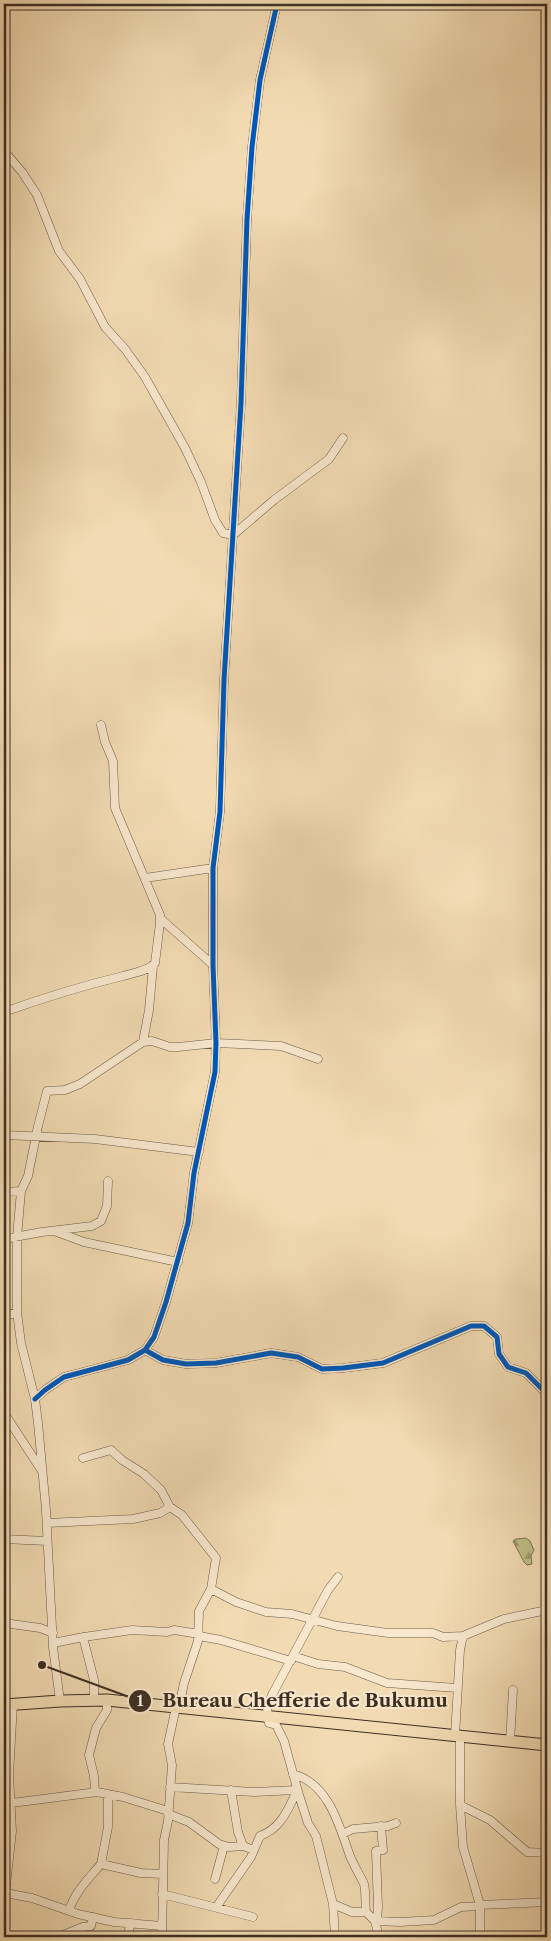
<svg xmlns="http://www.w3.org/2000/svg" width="551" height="1941" font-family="'Libre Caslon Text',serif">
  <defs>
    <pattern id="forest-firs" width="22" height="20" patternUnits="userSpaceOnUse" patternTransform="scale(1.25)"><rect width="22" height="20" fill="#c0be88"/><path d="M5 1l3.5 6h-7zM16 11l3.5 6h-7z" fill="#9d9b6f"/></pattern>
  </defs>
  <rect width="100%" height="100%" fill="#f2dab2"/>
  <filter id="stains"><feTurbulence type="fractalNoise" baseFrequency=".004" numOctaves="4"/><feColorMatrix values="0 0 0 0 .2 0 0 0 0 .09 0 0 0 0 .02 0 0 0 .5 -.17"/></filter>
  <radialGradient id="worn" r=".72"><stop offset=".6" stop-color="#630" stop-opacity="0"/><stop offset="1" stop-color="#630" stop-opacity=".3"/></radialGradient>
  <path fill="url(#forest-firs)" stroke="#7f7655" d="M 526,1538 L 530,1541 L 534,1550 L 531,1556 L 532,1564 L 527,1565 L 524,1562 L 513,1541 L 516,1539 Z"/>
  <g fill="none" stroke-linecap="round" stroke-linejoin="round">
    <g stroke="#6b5a46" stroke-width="9">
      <path id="minor" d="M 4,151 L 22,172 L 37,195 L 59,251 L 80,279 L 105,327 L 125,349 L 145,377 L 185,448 L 201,482 L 215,520 L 223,533 L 233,535 L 274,500 L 329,459 L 343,438
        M 145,878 L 213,868
        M 161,919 L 213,965
        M 4,1012 C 43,998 82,986 123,976 C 132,973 149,971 155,963 L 160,923 L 160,915 L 115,808 L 113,761 L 105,742 L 101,725
        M 143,1042 L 149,1010 L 153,966
        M 4,1135 L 95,1139 L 199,1152
        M 4,1192 L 21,1191
        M 54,1231 L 84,1242 L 178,1262
        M 4,1239 L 42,1232 L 92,1226 L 101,1221 L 107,1206 L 108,1181
        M 4,1317 L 17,1312
        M 145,1350 L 163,1360 L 186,1364 L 216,1363 L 271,1353 L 298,1357 L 322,1369 L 343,1368 L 383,1363 L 471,1326 L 484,1326 L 497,1337 L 499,1354 L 508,1367 L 526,1373 L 547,1394
        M 35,1399 L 45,1390 L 64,1377 L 128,1360 L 145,1350 L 154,1337 L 166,1302 L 188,1223 L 194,1173 L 215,1072 L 216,1043 L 213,965 L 213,868 L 220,812 L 224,680 L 241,403 L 247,219 L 252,147 L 260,80 L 277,4
        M 4,1413 L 42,1471
        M 83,1458 L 111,1450 L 122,1460 L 144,1474 L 161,1490 L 170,1507 L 182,1515 L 216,1558 L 211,1589 L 199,1611 L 198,1641 L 184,1683 L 179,1708
        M 47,1523 L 133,1519 L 160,1513 L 170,1507
        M 4,1539 L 47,1541
        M 211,1589 L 236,1602 L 266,1612 L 292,1614 L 337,1626 L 388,1633 L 433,1633 L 443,1637 L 463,1636 L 504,1619 L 547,1610
        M 4,1623 L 40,1628 L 53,1633
        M 199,1636 L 221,1640 L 291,1661
        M 83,1637 L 94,1680 L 94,1700
        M 53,1643 L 84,1637 L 132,1630 L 167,1632 L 174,1630 L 199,1634
        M 293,1656 L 318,1664 L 345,1667 L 387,1683 L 457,1688
        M 60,1701 L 53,1647 L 46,1510 L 38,1423 L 35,1399 L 21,1343 L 17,1312 L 17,1237 L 21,1191 L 28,1176 L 38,1126 L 47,1091 L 65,1090 L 80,1084 L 143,1042 L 152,1041 L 170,1047 L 178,1047 L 216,1043 L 281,1046 L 318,1059
        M 455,1736 L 460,1650 L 463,1636
        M 460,1736 L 460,1805 L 463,1847 L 480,1905 L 480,1937
        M 510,1742 L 513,1690
        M 293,1774 C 329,1784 339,1825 350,1856 C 354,1866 360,1875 364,1884 C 366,1892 365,1903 366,1912 L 375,1921 L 400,1922 L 434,1920 L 461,1907 L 480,1906
        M 170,1787 L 254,1792 L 297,1790
        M 231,1790 L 238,1832 L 243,1846 L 254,1850
        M 95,1792 L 94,1776 L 89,1755 L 96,1728 L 107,1710 L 107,1700
        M 4,1804 L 97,1792 L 123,1797 L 168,1811
        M 460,1805 L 490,1820 L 527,1852 L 547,1853
        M 168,1814 L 189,1822 L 219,1844 L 229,1847 L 243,1846
        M 343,1834 L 353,1829 L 388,1826 L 396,1823
        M 101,1864 L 108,1827 L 108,1794
        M 215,1879 L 224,1846
        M 5,1893 L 32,1898 L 78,1914 L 114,1922 L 162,1926
        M 162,1894 L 253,1917
        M 4,1903 L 12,1831 L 9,1775 L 13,1704
        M 333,1904 L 352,1912 L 366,1912
        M 480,1905 L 547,1902
        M 217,1906 L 251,1857 L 260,1836 C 279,1829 286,1814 294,1797 L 299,1795
        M 69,1911 C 74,1893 89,1878 101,1864 L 141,1873 L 163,1874
        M 375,1921 L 379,1937
        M 377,1921 L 378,1907 L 376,1851 L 383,1850 L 381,1826
        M 58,1937 L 83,1927 L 91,1926 L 93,1917
        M 127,1937 L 131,1923
        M 162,1937 L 164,1840 L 168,1821 L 172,1765 L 168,1744 L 176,1707
        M 335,1937 L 333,1904 L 316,1836 L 308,1823 L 299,1795 L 284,1741 L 276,1725 L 269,1723 C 265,1712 268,1705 272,1695 L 328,1590 L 338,1577"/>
    </g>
    <g stroke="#3e2f22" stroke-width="13">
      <path id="highway" d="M 4,1705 L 60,1701 L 107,1700 L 547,1745"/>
    </g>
    <use href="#minor" stroke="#f7e7cd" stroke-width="8"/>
    <use href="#highway" stroke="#f2dab2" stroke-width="11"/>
    <g stroke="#f7e7cd" stroke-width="8">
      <path id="cycleway" d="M 145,1350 L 163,1360 L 186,1364 L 216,1363 L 271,1353 L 298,1357 L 322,1369 L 343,1368 L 383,1363 L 471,1326 L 484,1326 L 497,1337 L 499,1354 L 508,1367 L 526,1373 L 547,1394
        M 35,1399 L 45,1390 L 64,1377 L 128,1360 L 145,1350 L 154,1337 L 166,1302 L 188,1223 L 194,1173 L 215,1072 L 216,1043 L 213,965 L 213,868 L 220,812 L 224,680 L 241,403 L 247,219 L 252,147 L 260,80 L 277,4"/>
    </g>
    <use href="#cycleway" stroke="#0057b8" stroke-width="5"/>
  </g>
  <path fill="none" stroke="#3e2f22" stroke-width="2" d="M42 1665L140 1701"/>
  <g fill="#3e2f22" stroke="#f7e7cd" stroke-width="2">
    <circle cx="42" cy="1665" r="5"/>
    <circle cx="140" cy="1701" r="12"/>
  </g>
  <g font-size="15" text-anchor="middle" font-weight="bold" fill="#fff">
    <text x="140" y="1706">1</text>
  </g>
  <g font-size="19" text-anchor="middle" font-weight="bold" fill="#3e2f22" stroke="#f7e7cd" stroke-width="4" stroke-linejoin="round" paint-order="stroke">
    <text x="305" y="1707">Bureau Chefferie de Bukumu</text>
  </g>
  <rect width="551" height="1941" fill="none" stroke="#f2dab2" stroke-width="20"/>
  <rect x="5" y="5" width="541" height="1931" fill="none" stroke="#3e2f22" stroke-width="2.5"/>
  <rect x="10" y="10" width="531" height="1921" fill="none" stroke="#3e2f22"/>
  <rect width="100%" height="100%" filter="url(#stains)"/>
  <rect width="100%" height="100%" fill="url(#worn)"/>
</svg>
